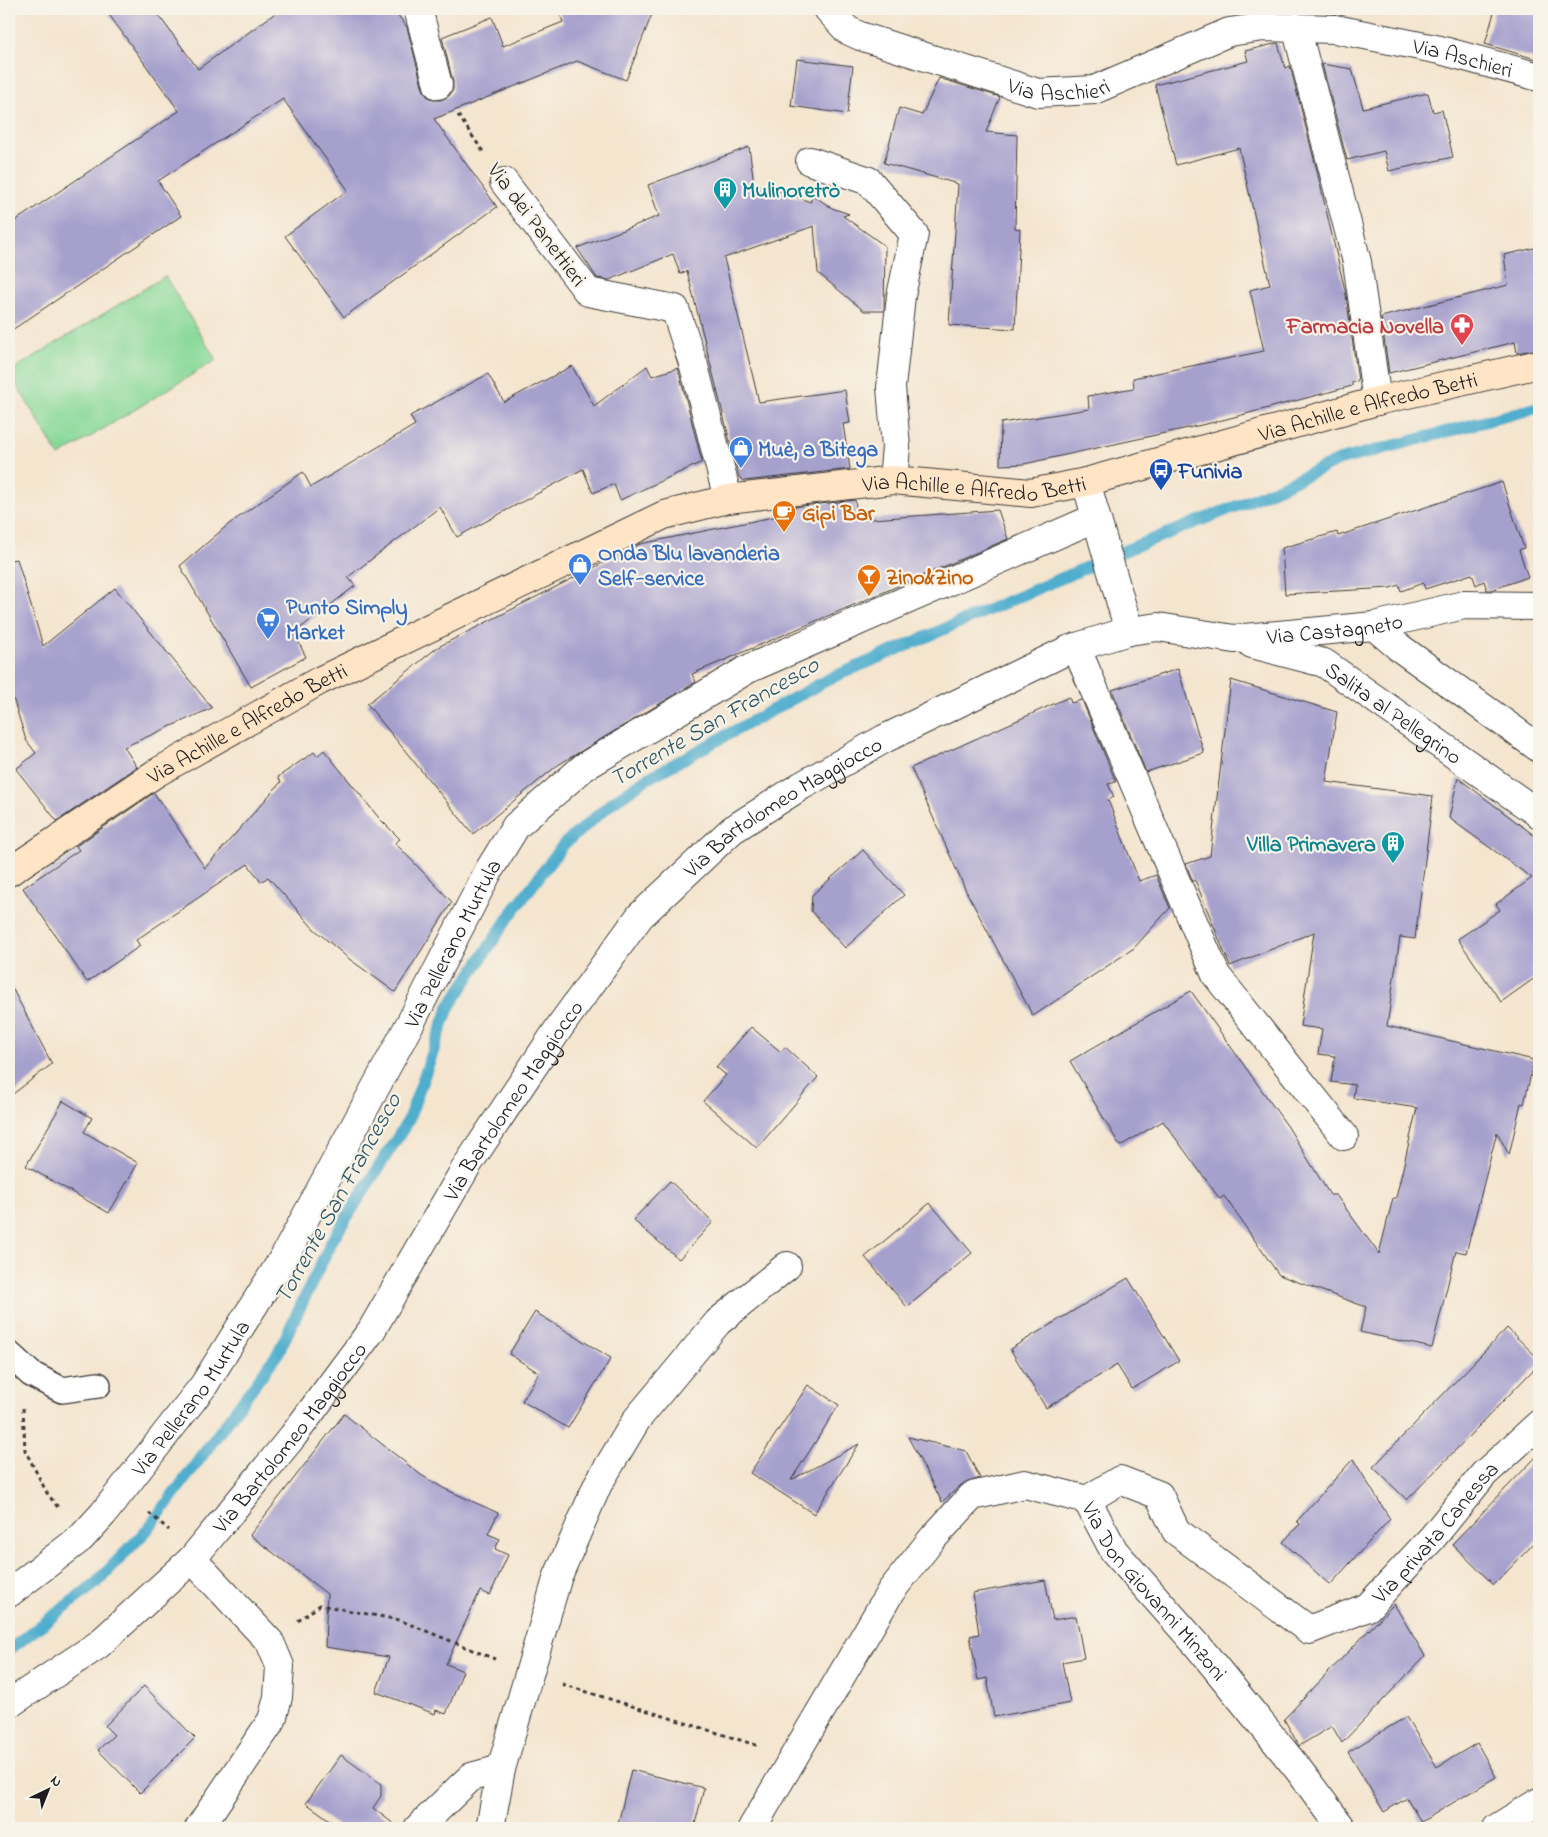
<svg xmlns="http://www.w3.org/2000/svg" width="1548" height="1837" font-family="'Indie Flower',sans-serif">
  <rect width="100%" height="100%" fill="#f7f3e8"/>
  <filter id="ink" filterUnits="userSpaceOnUse"><feTurbulence type="fractalNoise" baseFrequency=".02" numOctaves="2"/><feDisplacementMap in="SourceGraphic" scale="10" xChannelSelector="R" yChannelSelector="G"/><feConvolveMatrix kernelMatrix="1 2 1 2 8 2 1 2 1" color-interpolation-filters="sRGB"/></filter>
  <filter id="wash" filterUnits="userSpaceOnUse"><feTurbulence type="fractalNoise" baseFrequency=".0096" numOctaves="4" result="noise"/><feDisplacementMap in="SourceGraphic" scale="20" xChannelSelector="R" yChannelSelector="G"/><feGaussianBlur stdDeviation="1.12" result="paint"/><feColorMatrix in="noise" values="0 0 0 0 0 0 0 0 0 0 0 0 0 0 0 0 0 1.4 0 .05"/><feComposite in="paint" operator="in"/></filter>
  <g filter="url(#wash)">
    <rect width="100%" height="100%" fill="#f4e5cf"/>
    <path fill="#89d999" stroke="#527a5a" d="M 165,276 L 216,360 L 59,456 L 9,372 Z"/>
    <g fill="none" stroke-linecap="round" stroke-linejoin="round">
      <path stroke="#4fadcd" stroke-width="12" d="M 9,1650 L 96,1583 L 148,1529 L 278,1353 L 333,1239 L 408,1121 L 449,1007 L 508,918 L 563,845 L 613,802 L 645,780 L 829,679 L 1131,548 L 1242,504 L 1340,460 L 1539,407"/>
    </g>
    <g id="blocks">
      <path fill="#a6a0cd" d="M 105,9 L 154,9 L 198,69 L 281,9 L 393,9 L 407,27 L 423,89 L 427,96 L 433,100 L 441,100 L 449,96 L 453,90 L 453,82 L 442,37 L 492,17 L 503,46 L 563,22 L 558,9 L 654,9 L 626,80 L 577,61 L 434,119 L 497,207 L 344,317 L 285,236 L 348,190 L 283,99 L 158,181 L 181,216 L 9,332 L 9,225 L 179,111 Z
        M 1495,9 L 1539,9 L 1539,60 L 1485,44 Z
        M 1278,43 L 1285,68 L 1290,66 L 1316,167 L 1346,295 L 1358,381 L 1352,382 L 1352,386 L 1215,422 L 1024,464 L 1000,465 L 1001,423 L 1089,409 L 1088,396 L 1134,388 L 1133,378 L 1264,351 L 1250,290 L 1270,285 L 1239,148 L 1176,165 L 1155,85 L 1248,61 L 1245,51 Z
        M 797,59 L 853,66 L 847,114 L 791,106 Z
        M 1322,64 L 1352,69 L 1363,108 L 1428,93 L 1433,112 L 1442,110 L 1453,157 L 1389,171 L 1384,151 L 1347,160 Z
        M 939,78 L 1000,97 L 986,132 L 1017,135 L 1015,228 L 1020,229 L 1015,329 L 949,325 L 958,184 L 884,163 L 899,108 L 922,115 Z
        M 749,147 L 754,183 L 811,202 L 811,194 L 832,208 L 849,214 L 843,216 L 885,246 L 884,311 L 864,311 L 818,273 L 814,226 L 724,258 L 759,402 L 845,390 L 850,423 L 843,424 L 850,469 L 744,481 L 739,477 L 687,271 L 680,274 L 673,254 L 609,280 L 597,278 L 577,248 L 659,216 L 648,185 Z
        M 1539,247 L 1539,349 L 1517,353 L 1515,342 L 1389,373 L 1381,317 L 1508,285 L 1504,255 Z
        M 572,366 L 594,406 L 647,366 L 652,376 L 678,368 L 702,462 L 620,500 L 614,484 L 593,493 L 583,469 L 457,537 L 440,507 L 348,577 L 355,586 L 294,633 L 306,657 L 251,687 L 180,566 L 229,524 L 303,472 L 311,487 L 415,425 L 410,416 L 488,374 L 504,402 Z
        M 1502,482 L 1524,548 L 1519,550 L 1528,577 L 1491,590 L 1487,590 L 1484,581 L 1476,585 L 1472,574 L 1425,589 L 1423,583 L 1401,591 L 1399,585 L 1390,588 L 1285,594 L 1282,548 L 1337,532 L 1338,536 Z
        M 855,500 L 858,520 L 998,510 L 1008,539 L 692,674 L 696,682 L 558,765 L 473,834 L 367,704 L 438,647 L 640,544 L 783,515 L 776,509 Z
        M 17,559 L 43,646 L 115,588 L 212,708 L 124,747 L 137,767 L 57,821 L 16,769 L 36,753 L 26,740 L 9,685 L 9,560 Z
        M 1178,669 L 1204,753 L 1146,772 L 1112,690 Z
        M 1231,680 L 1337,712 L 1326,782 L 1433,796 L 1415,939 L 1400,937 L 1387,1026 L 1534,1060 L 1524,1104 L 1521,1103 L 1509,1155 L 1497,1132 L 1466,1253 L 1456,1251 L 1432,1348 L 1360,1332 L 1366,1307 L 1279,1275 L 1224,1196 L 1220,1199 L 1163,1121 L 1120,1146 L 1070,1061 L 1191,991 L 1288,1127 L 1330,1195 L 1336,1195 L 1379,1254 L 1393,1198 L 1396,1198 L 1417,1108 L 1353,1098 L 1355,1085 L 1331,1082 L 1335,1056 L 1318,1054 L 1322,1029 L 1300,1026 L 1314,932 L 1230,966 L 1195,880 L 1193,882 L 1186,864 L 1210,856 Z
        M 1069,697 L 1071,703 L 1082,700 L 1116,782 L 1108,784 L 1114,797 L 1108,800 L 1139,881 L 1156,875 L 1170,908 L 1134,948 L 1033,1016 L 966,891 L 911,768 Z
        M 324,750 L 379,818 L 400,839 L 395,843 L 452,902 L 395,992 L 348,958 L 314,929 L 268,877 L 261,882 L 248,864 L 136,940 L 140,946 L 87,982 L 23,888 L 79,850 L 76,846 L 154,793 L 205,868 L 281,782 L 278,777 L 314,752 L 317,756 Z
        M 1458,778 L 1539,839 L 1539,975 L 1501,1002 L 1458,939 L 1500,910 L 1496,904 L 1532,878 L 1449,818 Z
        M 863,850 L 904,895 L 845,948 L 811,911 L 812,895 Z
        M 9,982 L 52,1064 L 9,1097 Z
        M 751,1027 L 781,1052 L 785,1047 L 818,1077 L 757,1148 L 703,1101 L 726,1075 L 716,1067 Z
        M 63,1101 L 92,1118 L 84,1132 L 138,1163 L 109,1213 L 26,1166 Z
        M 670,1181 L 713,1222 L 679,1259 L 633,1220 Z
        M 930,1203 L 972,1253 L 907,1307 L 865,1257 Z
        M 1128,1278 L 1179,1361 L 1132,1389 L 1117,1365 L 1046,1408 L 1010,1349 Z
        M 535,1312 L 611,1358 L 568,1428 L 522,1401 L 539,1373 L 509,1354 Z
        M 1507,1328 L 1539,1359 L 1539,1364 L 1407,1500 L 1373,1467 Z
        M 808,1385 L 839,1405 L 791,1480 L 859,1444 L 814,1514 L 750,1473 Z
        M 344,1414 L 421,1475 L 443,1488 L 498,1513 L 488,1534 L 500,1539 L 495,1549 L 508,1555 L 490,1595 L 480,1591 L 446,1664 L 463,1671 L 446,1714 L 436,1710 L 435,1714 L 376,1692 L 389,1657 L 325,1647 L 327,1594 L 250,1535 Z
        M 908,1437 L 966,1451 L 980,1478 L 961,1485 L 942,1502 Z
        M 1539,1454 L 1539,1538 L 1494,1585 L 1452,1544 Z
        M 1353,1459 L 1390,1519 L 1330,1585 L 1283,1542 L 1300,1524 L 1297,1521 Z
        M 1045,1580 L 1053,1620 L 1076,1616 L 1084,1658 L 1062,1662 L 1070,1703 L 994,1717 L 987,1678 L 978,1680 L 970,1636 L 979,1634 L 973,1593 Z
        M 1394,1604 L 1425,1656 L 1342,1743 L 1332,1726 L 1299,1746 L 1284,1719 Z
        M 144,1686 L 195,1738 L 140,1793 L 98,1750 L 114,1735 L 105,1726 Z
        M 1406,1717 L 1437,1767 L 1477,1743 L 1496,1777 L 1421,1822 L 1407,1798 L 1384,1812 L 1348,1752 Z
        M 341,1755 L 381,1784 L 381,1796 L 373,1808 L 399,1828 L 341,1828 L 306,1803 Z
        M 631,1770 L 704,1788 L 694,1828 L 617,1828 Z"/>
    </g>
  </g>
  <g filter="url(#ink)">
    <use href="#blocks" fill-opacity="0" stroke="#3c3a37" stroke-width="1"/>
    <g fill="none" stroke-linecap="round" stroke-linejoin="round">
      <g stroke="#3c3a37" stroke-width="28">
        <path id="lane" d="M 9,1354 L 31,1374 L 62,1390 L 98,1385"/>
      </g>
      <g stroke="#3c3a37" stroke-width="30">
        <g id="street">
          <path d="M 418,9 L 438,85"/>
          <path id="s1" d="M 828,9 L 847,30 L 860,36 L 1038,93 L 1094,90 L 1229,32 L 1264,27 L 1335,29 L 1440,50 L 1539,77"/>
          <path d="M 1296,27 L 1357,262 L 1377,401"/>
          <path d="M 810,161 L 869,181 L 914,234 L 901,296 L 891,387 L 896,447 L 893,480"/>
          <path d="M 504,182 L 588,292 L 675,309 L 694,366 L 728,499"/>
          <path d="M 1086,482 L 1129,631"/>
          <path d="M 1374,626 L 1400,648 L 1539,748"/>
          <path id="s2" d="M 1252,644 L 1324,663 L 1539,814"/>
          <path d="M 1076,647 L 1216,975 L 1344,1136"/>
          <path id="s3" d="M 1087,1500 L 1120,1480 L 1159,1495 L 1176,1531 L 1309,1630 L 1368,1607 L 1432,1538 L 1484,1474 L 1539,1424"/>
          <path d="M 192,1559 L 270,1642 L 280,1666 L 278,1697 L 272,1720 L 199,1828"/>
          <path id="s4" d="M 9,1593 L 81,1538 L 103,1514 L 204,1385 L 284,1257 L 413,1018 L 489,870 L 516,826 L 584,767 L 748,669 L 1095,518"/>
          <path id="s5" d="M 9,1704 L 98,1645 L 192,1559 L 293,1436 L 371,1331 L 468,1164 L 561,1025 L 640,916 L 732,830 L 801,786 L 884,739 L 1070,649 L 1129,631 L 1158,627 L 1234,639 L 1374,626 L 1464,605 L 1539,606"/>
          <path d="M 501,1769 L 558,1576 L 598,1484 L 637,1419 L 718,1322 L 787,1266"/>
          <path d="M 418,1828 L 471,1777 L 501,1769 L 490,1828"/>
          <path id="s6" d="M 752,1828 L 891,1591 L 933,1538 L 972,1496 L 1025,1484 L 1087,1500 L 1114,1551 L 1198,1646 L 1298,1769 L 1342,1828"/>
          <path d="M 1497,1828 L 1539,1802"/>
        </g>
      </g>
      <g stroke="#3c3a37" stroke-width="30">
        <g id="secondary">
          <path id="s7" d="M 9,872 L 156,773 L 319,681 L 664,515 L 728,499 L 893,480 L 1031,493 L 1086,482 L 1377,401 L 1539,364"/>
        </g>
      </g>
      <path stroke="#3c3a37" stroke-width="3" stroke-dasharray="4 4" stroke-linecap="butt" d="M 458,115 L 484,153
        M 23,1408 L 25,1450 L 47,1493 L 60,1510
        M 149,1513 L 169,1530
        M 298,1621 L 320,1605 L 399,1620 L 495,1659
        M 562,1684 L 759,1746"/>
      <use href="#lane" stroke="#fff" stroke-width="25"/>
      <use href="#street" stroke="#fff" stroke-width="28"/>
      <use href="#secondary" stroke="#ffe4c6" stroke-width="28"/>
    </g>
  </g>
  <defs>
    <g id="building-pin" transform="scale(1.25)"><path d="M0 17L-7.5 6A9.5 9.5 0 1 1 7.5 6Z" fill="#0f9aa8" stroke="#f7f3e8"/><path d="M-4-6H4V6H1V3H-1V6H-4ZM-2.5-4.3h1.7v1.8h-1.7ZM.8-4.3h1.7v1.8H.8ZM-2.5-1h1.7V.8h-1.7ZM.8-1h1.7V.8H.8Z" fill="#fff"/></g>
    <g id="pharmacy-pin" transform="scale(1.25)"><path d="M0 17L-7.5 6A9.5 9.5 0 1 1 7.5 6Z" fill="#e0444e" stroke="#f7f3e8"/><path d="M-2-6h4v4h4v4h-4v4h-4v-4h-4v-4h4Z" fill="#fff"/></g>
    <g id="shop-pin" transform="scale(1.25)"><path d="M0 17L-7.5 6A9.5 9.5 0 1 1 7.5 6Z" fill="#3f7fe0" stroke="#f7f3e8"/><path d="M-5-2.5h2.3a2.7 3.5 0 0 1 5.4 0H5L5.5 6h-11ZM-1.5-2.5h3a1.5 2.3 0 0 0-3 0Z" fill="#fff"/></g>
    <g id="bus-pin" transform="scale(1.25)"><path d="M0 17L-7.5 6A9.5 9.5 0 1 1 7.5 6Z" fill="#1a4fb4" stroke="#f7f3e8"/><path d="M-5-6H5V4H4V6H2V4H-2V6H-4V4H-5ZM-3.5-4V0h7V-4ZM-3.5 1.2v1.5H-2V1.2ZM2 1.2v1.5H3.5V1.2Z" fill="#fff"/></g>
    <g id="cafe-pin" transform="scale(1.25)"><path d="M0 17L-7.5 6A9.5 9.5 0 1 1 7.5 6Z" fill="#e8710a" stroke="#f7f3e8"/><path d="M-5.5-4.5H6V0H3Q3 3.5 0 3.5H-2.5Q-5.5 3.5-5.5 0ZM3-3.2v2h1.7v-2ZM-6 4.5H4V6H-6Z" fill="#fff"/></g>
    <g id="bar-pin" transform="scale(1.25)"><path d="M0 17L-7.5 6A9.5 9.5 0 1 1 7.5 6Z" fill="#e8710a" stroke="#f7f3e8"/><path d="M-6-5H6L.8 .8V4.5H3.5V6h-7V4.5H-.8V.8Z" fill="#fff"/></g>
    <g id="supermarket-pin" transform="scale(1.25)"><path d="M0 17L-7.5 6A9.5 9.5 0 1 1 7.5 6Z" fill="#3f7fe0" stroke="#f7f3e8"/><path d="M-6-5.5h2.5l.6 2H6L4.5 2H-2.5L-4.4-4H-6ZM-1.5 3.2a1.3 1.3 0 1 0 .1 0ZM3 3.2a1.3 1.3 0 1 0 .1 0Z" fill="#fff"/></g>
  </defs>
  <g fill-rule="evenodd">
    <use href="#building-pin" x="725" y="189"/>
    <use href="#pharmacy-pin" x="1462" y="325"/>
    <use href="#shop-pin" x="741" y="448"/>
    <use href="#bus-pin" x="1161" y="470"/>
    <use href="#cafe-pin" x="784" y="512"/>
    <use href="#shop-pin" x="580" y="565"/>
    <use href="#bar-pin" x="869" y="576"/>
    <use href="#supermarket-pin" x="268" y="619"/>
    <use href="#building-pin" x="1393" y="843"/>
  </g>
  <g text-anchor="middle" stroke-width="4.5" stroke-linejoin="round" paint-order="stroke">
    <g font-size="22" fill="#1c1c1c" stroke="#f7f3e8">
      <text dy="8" stroke="none"><textPath href="#s1" startOffset="670">Via Aschieri</textPath></text>
      <text dy="8" stroke="none"><textPath href="#s1" startOffset="250">Via Aschieri</textPath></text>
      <text transform="translate(538 224) rotate(53)" y="8">Via dei Panettieri</text>
      <text dy="8" stroke="none"><textPath href="#s7" startOffset="1466">Via Achille e Alfredo Betti</textPath></text>
      <text dy="8" stroke="none"><textPath href="#s7" startOffset="1061">Via Achille e Alfredo Betti</textPath></text>
      <text dy="8" stroke="none"><textPath href="#s5" startOffset="1798">Via Castagneto</textPath></text>
      <text dy="8" stroke="none"><textPath href="#s2" startOffset="160">Salita al Pellegrino</textPath></text>
      <text dy="8" stroke="none"><textPath href="#s7" startOffset="281">Via Achille e Alfredo Betti</textPath></text>
      <text dy="8" stroke="none"><textPath href="#s5" startOffset="1200">Via Bartolomeo Maggiocco</textPath></text>
      <text dy="8" stroke="none"><textPath href="#s4" startOffset="794">Via Pellerano Murtula</textPath></text>
      <text dy="8" stroke="none"><textPath href="#s5" startOffset="795">Via Bartolomeo Maggiocco</textPath></text>
      <text dy="8" stroke="none"><textPath href="#s4" startOffset="269">Via Pellerano Murtula</textPath></text>
      <text dy="8" stroke="none"><textPath href="#s5" startOffset="390">Via Bartolomeo Maggiocco</textPath></text>
      <text dy="8" stroke="none"><textPath href="#s3" startOffset="450">Via privata Canessa</textPath></text>
      <text dy="8" stroke="none"><textPath href="#s6" startOffset="632">Via Don Giovanni Minzoni</textPath></text>
    </g>
    <g font-size="22" font-weight="bold" fill="#0d838f" stroke="#f7f3e8" text-anchor="start">
      <text x="742" y="197">Mulinoretrò</text>
      <text x="1376" y="851" text-anchor="end">Villa Primavera</text>
    </g>
    <g font-size="22" font-weight="bold" fill="#be3a42" stroke="#f7f3e8" text-anchor="end">
      <text x="1444" y="333">Farmacia Novella</text>
    </g>
    <g font-size="22" font-weight="bold" fill="#366cbe" stroke="#f7f3e8" text-anchor="start">
      <text x="758" y="456">Muè, a Bitega</text>
      <text x="598" y="560">Onda Blu lavanderia<tspan x="598" dy="25">Self-service</tspan></text>
      <text x="286" y="614">Punto Simply<tspan x="286" dy="25">Market</tspan></text>
    </g>
    <g font-size="22" font-weight="bold" fill="#164399" stroke="#f7f3e8" text-anchor="start">
      <text x="1178" y="478">Funivia</text>
    </g>
    <g font-size="22" font-weight="bold" fill="#c56008" stroke="#f7f3e8" text-anchor="start">
      <text x="802" y="520">Gipi Bar</text>
      <text x="886" y="584">Zino&amp;Zino</text>
    </g>
    <g font-size="24" font-style="italic" fill="#305663" stroke="#f7f3e8">
      <text transform="translate(714 721) rotate(-30)" y="8">Torrente San Francesco</text>
      <text transform="translate(337 1198) rotate(-61)" y="8">Torrente San Francesco</text>
    </g>
  </g>
  <rect width="1548" height="1837" fill="none" stroke="#f7f3e8" stroke-width="30"/>
  <g transform="translate(48 1790) rotate(43)" stroke="#f7f3e8" stroke-width="4" paint-order="stroke">
  <path d="M0-4L9 19L0 12L-9 19Z" fill="#1c1c1c"/>
  <text y="-8" font-size="14" font-weight="bold" text-anchor="middle" fill="#1c1c1c">N</text>
  </g>
</svg>
